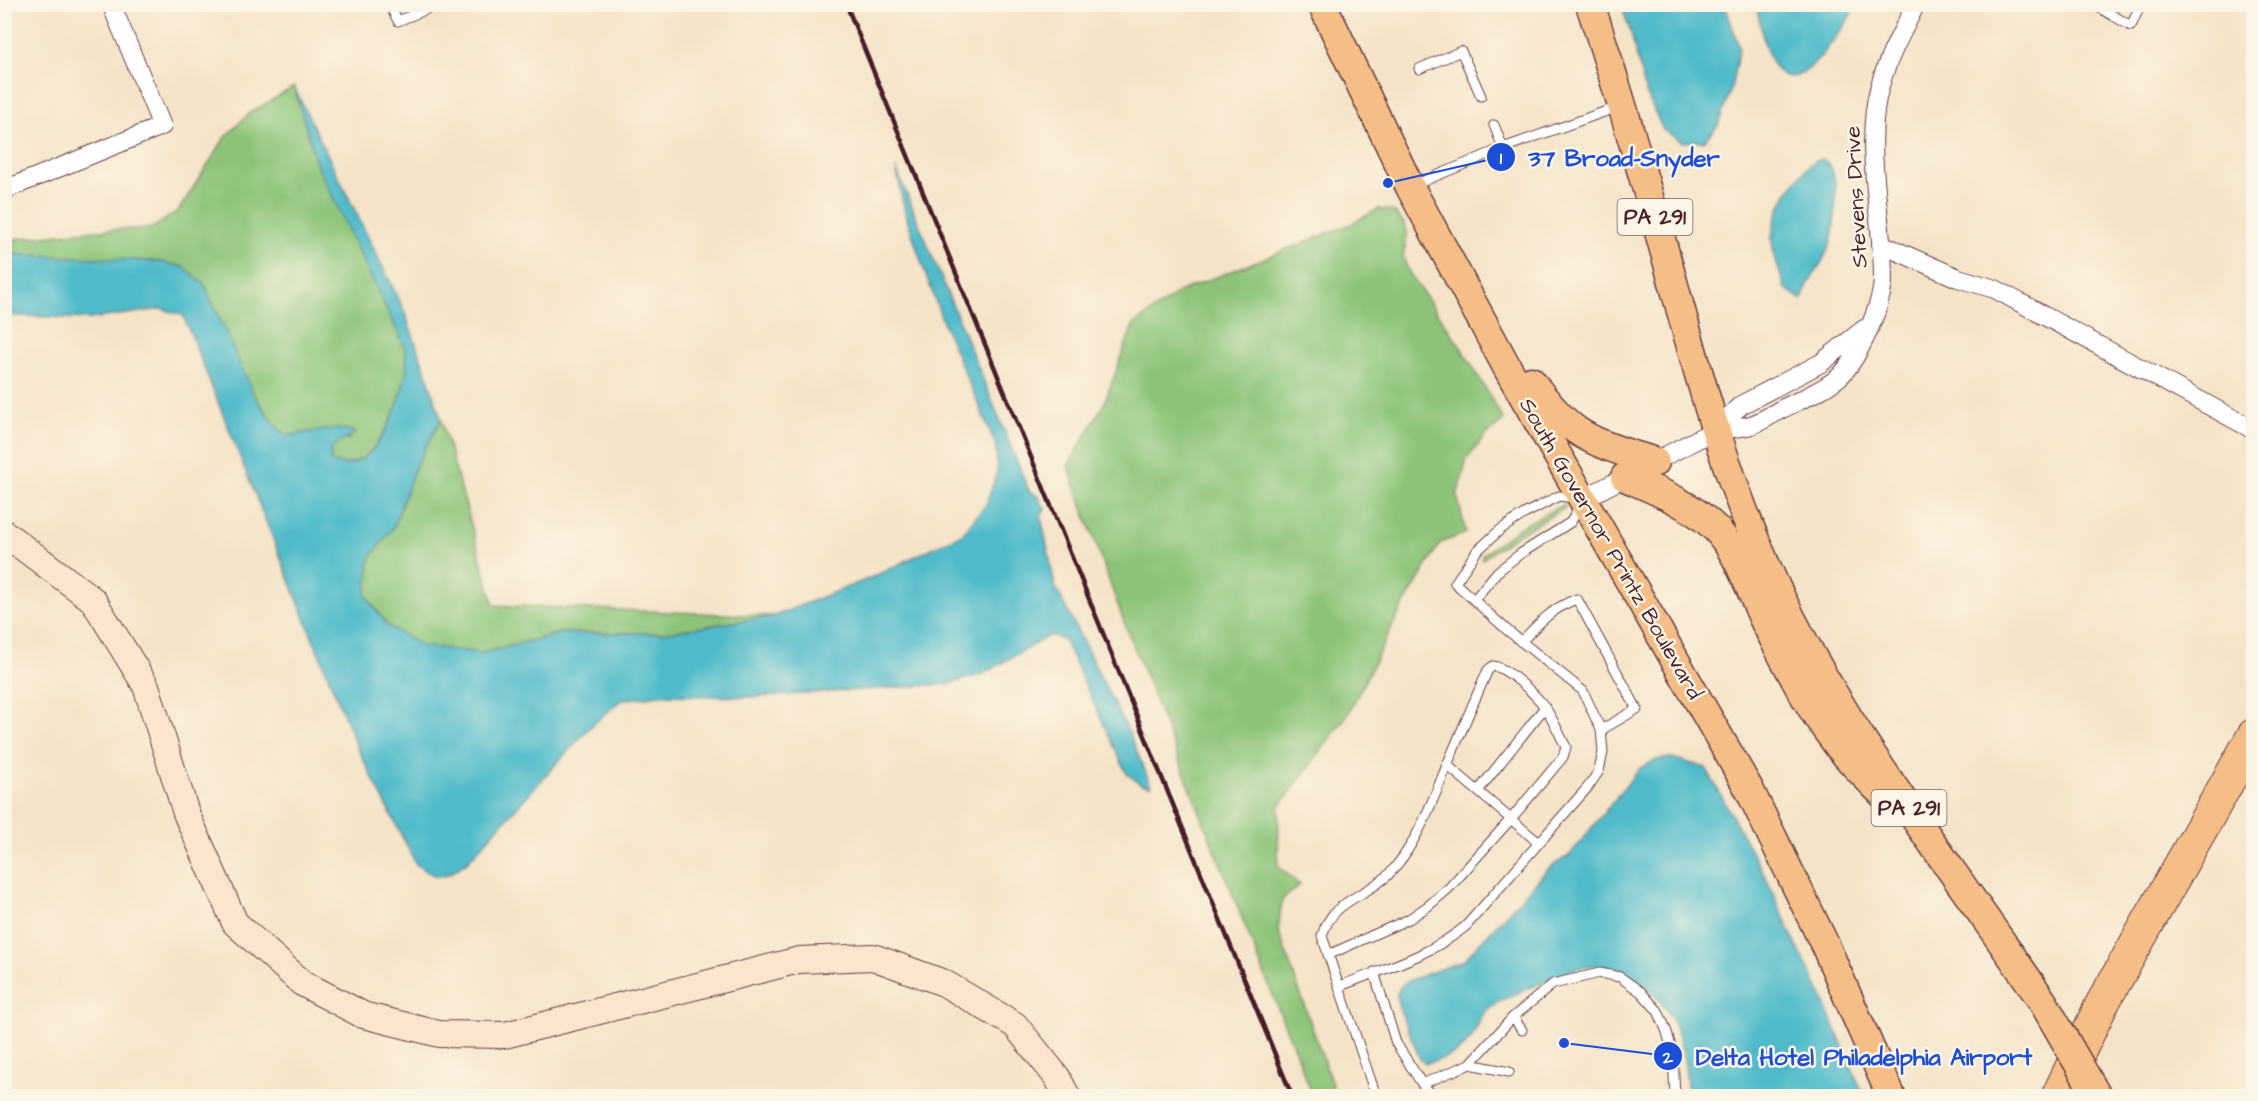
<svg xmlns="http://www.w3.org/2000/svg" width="2258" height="1101" font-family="'Architects Daughter',sans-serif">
  <rect width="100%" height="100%" fill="#fcf5e5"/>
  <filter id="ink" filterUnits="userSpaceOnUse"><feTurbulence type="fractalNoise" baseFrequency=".0167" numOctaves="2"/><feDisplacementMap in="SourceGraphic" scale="12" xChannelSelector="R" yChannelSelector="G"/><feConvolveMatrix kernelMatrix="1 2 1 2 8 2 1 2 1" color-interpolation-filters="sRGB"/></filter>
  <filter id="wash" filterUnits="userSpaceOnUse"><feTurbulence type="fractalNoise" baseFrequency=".008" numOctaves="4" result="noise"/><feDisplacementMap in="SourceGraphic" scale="24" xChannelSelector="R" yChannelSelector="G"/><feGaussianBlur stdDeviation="1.35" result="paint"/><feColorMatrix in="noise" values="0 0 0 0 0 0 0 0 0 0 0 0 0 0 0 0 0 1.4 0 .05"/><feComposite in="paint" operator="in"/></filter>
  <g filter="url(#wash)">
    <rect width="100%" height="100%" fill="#f4e3c7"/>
    <path fill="#8bc478" stroke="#6a7252" stroke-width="1.5" d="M 294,87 L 317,165 L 405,347 C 406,355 408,366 406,375 C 400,406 373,479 331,461 L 331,449 L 338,442 L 349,439 L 327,430 L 288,436 L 277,428 L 162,262 L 5,254 L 5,240 L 97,230 L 152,228 L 179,210 L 226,136 L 251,112 Z
      M 1378,209 L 1393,211 L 1405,224 L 1407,236 L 1403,257 L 1410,274 L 1460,346 L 1504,420 L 1485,436 L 1467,459 L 1457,496 L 1466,533 L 1440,543 L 1399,613 L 1348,714 L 1279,807 L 1278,866 L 1300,885 L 1282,900 L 1278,930 L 1336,1096 L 1313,1096 L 1124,622 L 1068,466 L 1104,404 L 1133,325 L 1181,291 L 1351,224 Z
      M 441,419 L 494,605 L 774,616 L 662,633 L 563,633 L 482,653 L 422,647 L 388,626 L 366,596 L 370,558 L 394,526 L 415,467 Z
      M 1564,504 L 1565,508 L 1522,532 L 1482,559 L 1482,555 L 1522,526 Z"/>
    <path fill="#4fbbca" stroke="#4c6d7a" stroke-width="1.5" d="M 1621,5 L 1725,5 L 1739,47 L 1731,89 L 1718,125 L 1704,141 L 1683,142 L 1663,130 L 1645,90 L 1631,33 Z
      M 1757,5 L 1757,4 L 1855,5 C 1847,25 1838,34 1825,51 C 1777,113 1763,49 1757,5 Z
      M 294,87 L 403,308 L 428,378 L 441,419 L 415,467 L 394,526 L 370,558 L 366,596 L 388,626 L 422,646 L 482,653 L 563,633 L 662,633 L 774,616 L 868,579 L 962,534 L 986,505 L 997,472 L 996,445 L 946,330 L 921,261 L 905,212 L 896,168 L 1029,491 L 1039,497 L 1045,510 L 1041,516 L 1055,586 L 1129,733 L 1151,786 L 1141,784 L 1127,774 L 1064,640 L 1050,635 L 983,674 L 947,684 L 757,697 L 661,695 L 621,700 L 589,728 L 468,861 C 446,877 439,883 416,864 L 355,743 L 183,315 L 162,309 L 90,319 L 5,315 L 5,254 L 121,259 L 162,262 L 184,267 L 204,284 L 255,397 L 277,428 L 288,436 C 305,433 340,424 355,433 C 347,441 338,441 331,449 L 331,461 C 372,481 400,405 406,375 C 408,366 406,355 405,347 L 317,165 Z
      M 1822,159 C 1826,162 1829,163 1831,168 C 1839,184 1835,225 1831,242 C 1825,263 1807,279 1802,300 L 1785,288 C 1780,273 1772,254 1772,238 C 1774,208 1794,180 1815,160 Z
      M 1672,758 L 1706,768 L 1768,882 L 1793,938 L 1821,994 L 1864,1096 L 1688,1096 C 1684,1046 1678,1002 1629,976 C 1618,970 1607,965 1594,966 C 1576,966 1558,976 1542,983 C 1525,990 1507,996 1492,1006 C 1481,1013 1478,1026 1472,1037 C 1463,1052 1443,1060 1425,1063 L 1420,1059 L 1398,1005 L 1397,994 L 1401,986 L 1410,980 L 1463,961 L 1549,868 L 1570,855 L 1640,768 L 1656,760 Z"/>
  </g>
  <g filter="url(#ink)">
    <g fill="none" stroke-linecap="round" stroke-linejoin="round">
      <g stroke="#643c42" stroke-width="11">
        <path id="lane" d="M 389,4 L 398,21 L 439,4
          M 2093,4 L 2131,26 L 2141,4
          M 1419,69 L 1461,51 L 1481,96
          M 1494,125 L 1503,148
          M 1412,186 L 1503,148 L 1618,107
          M 1521,642 C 1538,624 1553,607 1577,599 L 1637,709 L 1601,730
          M 1447,765 L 1539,843
          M 1478,791 L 1545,707
          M 1328,955 L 1409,919 L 1428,906 L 1449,888 L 1511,819 L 1563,757 L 1566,747 C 1559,734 1553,718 1544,706 C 1535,694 1506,667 1493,666 L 1488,670 C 1474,701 1461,732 1448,763 C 1433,799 1416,848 1387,876 C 1363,898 1332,900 1322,936 L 1376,1096
          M 1374,972 L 1396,1043 L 1422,1084 L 1433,1096
          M 1340,986 C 1383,969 1430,956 1466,926 L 1588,787 L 1599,771 L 1603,752 L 1601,730 L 1583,691 L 1507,630 L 1455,583 L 1477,551 L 1500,530 L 1524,514 L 1559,496 L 1583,499 L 1571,522 L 1520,554 L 1497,572 L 1474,600
          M 1513,1017 L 1522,1030
          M 1470,1064 L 1509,1072
          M 1422,1084 L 1470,1064 L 1513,1017 L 1553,984 L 1600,973 L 1620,977 L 1641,992 L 1658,1011 L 1667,1032 L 1673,1055 L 1675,1096"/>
      </g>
      <g stroke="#643c42" stroke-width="20">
        <path id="street" d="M 4,190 L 162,126 L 111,4
          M 1881,244 L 1958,278 L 1995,289 L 2252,429
          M 1715,430 C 1727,429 1740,428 1751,425 C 1761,422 1771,415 1780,410 C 1799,400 1823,391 1839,377 C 1858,360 1883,304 1883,278 C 1883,222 1868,167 1875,110 C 1880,71 1899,38 1916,4
          M 1583,499 L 1715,430 L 1741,405 L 1821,363 L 1864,329"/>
      </g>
      <g stroke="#643c42" stroke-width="28">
        <path id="secondary" d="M 4,533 L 93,600 L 146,686 L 186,813 L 235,923 L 302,983 L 363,1015 L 439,1034 L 505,1035 L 799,960 L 873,957 L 944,983 L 1015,1025 L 1057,1077 L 1067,1096"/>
      </g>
      <g stroke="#643c42" stroke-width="31">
        <path id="primary" d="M 1322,4 L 1410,187 L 1508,369 L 1749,789 L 1826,947 L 1891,1096
          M 1590,4 C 1619,92 1645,181 1670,271 C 1699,376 1727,482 1773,581 C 1843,731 1951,865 2043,1002
          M 1531,381 C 1544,399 1558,417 1576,430 C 1599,446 1628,453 1655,462
          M 1625,477 C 1657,491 1691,504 1716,529 C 1740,555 1750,591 1765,622 C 1786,662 1806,704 1834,740 C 1848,760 1866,777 1883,794"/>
      </g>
      <g stroke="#643c42" stroke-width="35">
        <path id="highway" d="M 2058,1096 L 2102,1004 L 2254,735"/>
      </g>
      <use href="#lane" stroke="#fff" stroke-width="9"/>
      <use href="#street" stroke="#fff" stroke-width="18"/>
      <use href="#secondary" stroke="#fbe5cf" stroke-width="26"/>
      <use href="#primary" stroke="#f6be87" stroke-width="28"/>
      <use href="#highway" stroke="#f6be87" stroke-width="33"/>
      <path stroke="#4a1f2b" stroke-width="4.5" d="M 846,4 L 1292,1096"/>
      <g stroke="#643c42" stroke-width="31" stroke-linecap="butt">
        <path id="primary-bridge" d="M 2043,1002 L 2097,1096"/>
      </g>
      <use href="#primary-bridge" stroke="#f6be87" stroke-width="28"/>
    </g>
  </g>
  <g text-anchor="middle" stroke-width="5" stroke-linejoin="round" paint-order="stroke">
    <g fill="#fcf5e5" stroke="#7f5f63" stroke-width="1.5">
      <rect x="1617.5" y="199" width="75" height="36" rx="4.5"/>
      <rect x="1871.5" y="790" width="75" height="36" rx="4.5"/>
    </g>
    <g font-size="21" font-weight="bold" fill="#4a1f2b">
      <text x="1655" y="224">PA 291</text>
      <text x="1909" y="815">PA 291</text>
    </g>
    <g font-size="22" fill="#4a1f2b" stroke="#fcf5e5">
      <text transform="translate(1855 197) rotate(-93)" y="8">Stevens Drive</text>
      <text transform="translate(1612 548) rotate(60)" y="8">South Governor Printz Boulevard</text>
    </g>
  </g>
  <path fill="none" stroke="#1d4ed8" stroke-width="2" d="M1388 183L1501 157M1564 1043L1668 1056"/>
  <g fill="#1d4ed8" stroke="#fcf5e5" stroke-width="2">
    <circle cx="1388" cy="183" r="6"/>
    <circle cx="1564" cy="1043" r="6"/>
    <circle cx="1501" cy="157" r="15"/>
    <circle cx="1668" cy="1056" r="15"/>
  </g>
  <g font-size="18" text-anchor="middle" font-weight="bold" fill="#fff">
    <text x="1501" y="164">1</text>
    <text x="1668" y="1063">2</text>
  </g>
  <g font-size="24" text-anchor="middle" font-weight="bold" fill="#1d4ed8" stroke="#fcf5e5" stroke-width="5" stroke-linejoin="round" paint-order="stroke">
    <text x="1624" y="166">37 Broad-Snyder</text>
    <text x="1864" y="1065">Delta Hotel Philadelphia Airport</text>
  </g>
  <rect width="2258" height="1101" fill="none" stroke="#fcf5e5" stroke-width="24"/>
</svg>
